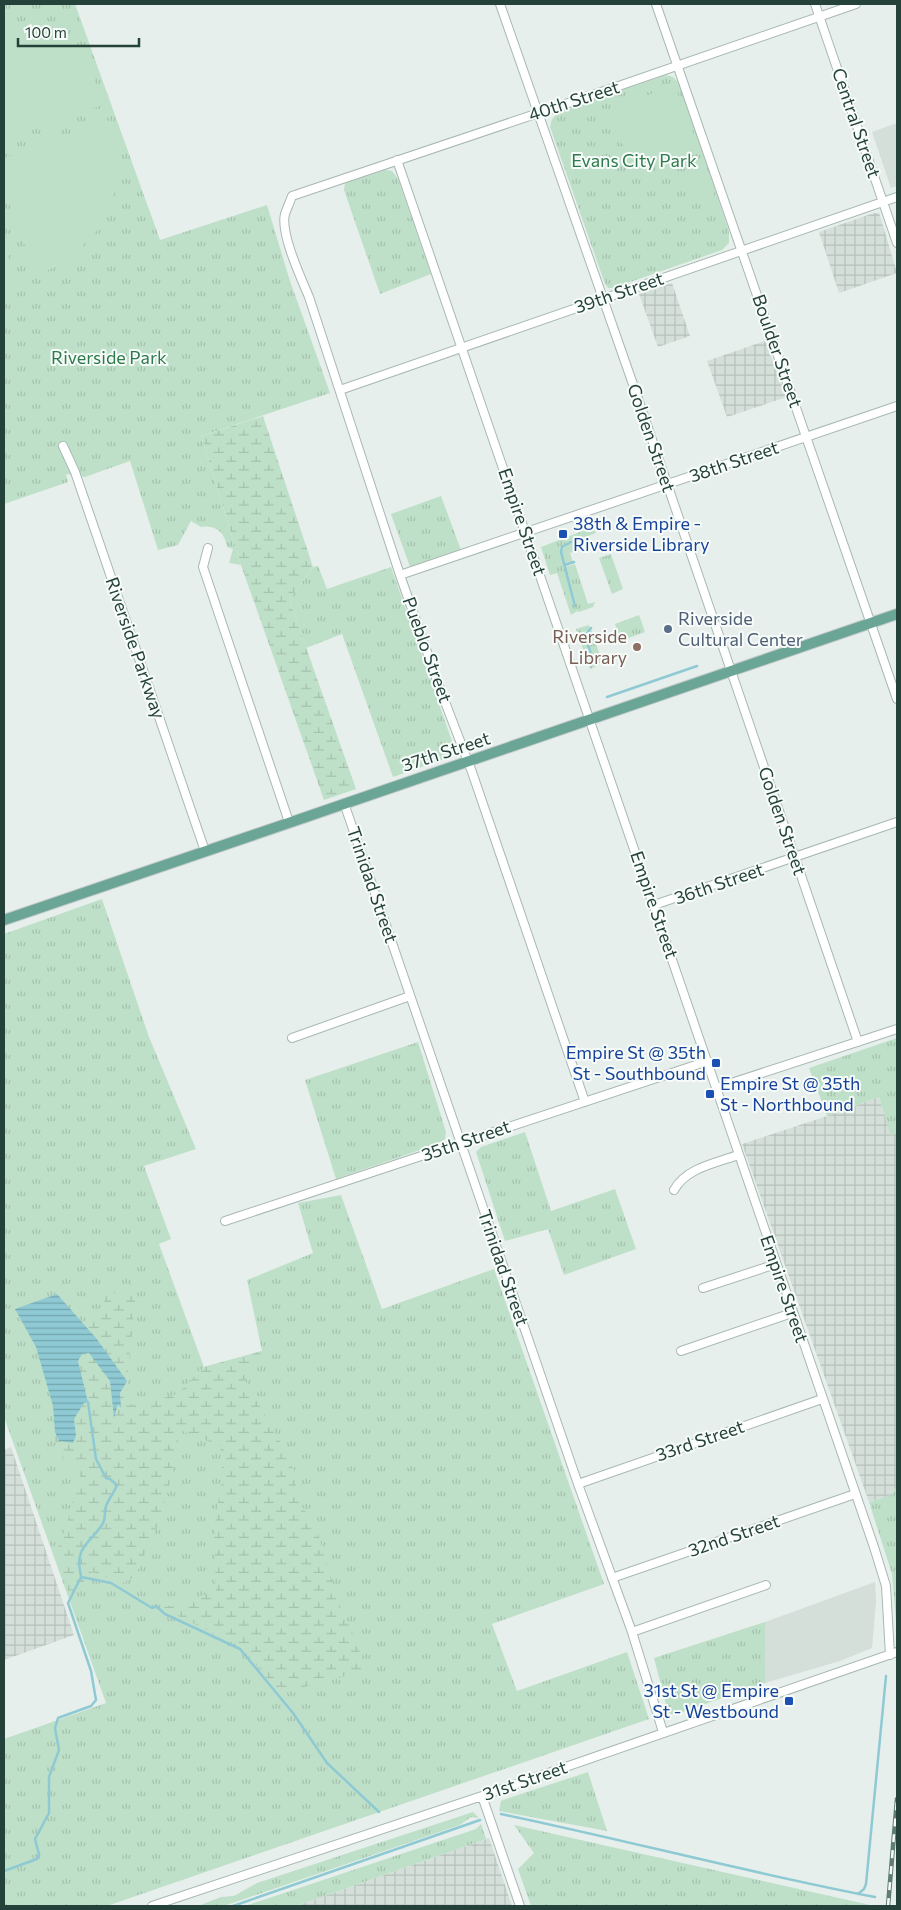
<svg xmlns="http://www.w3.org/2000/svg" width="901" height="1910" font-family="Commissioner,sans-serif">
  <defs>
    <pattern id="industrial-grid" width="8" height="8" patternUnits="userSpaceOnUse" patternTransform="scale(1.25)"><rect width="8" height="8" fill="#d4dfda"/><path d="M0 4h8M4 0v8" fill="none" stroke="#b6c1bc"/></pattern>
    <pattern id="grass-tufts" width="24" height="20" patternUnits="userSpaceOnUse" patternTransform="scale(1.25)"><rect width="24" height="20" fill="#bfe0c8"/><path d="M3 7l-1-3M5 7V3M7 7l1-3M15 17l-1-3M17 17v-4M19 17l1-3" fill="none" stroke="#a4c1ad"/></pattern>
    <pattern id="wetland-marsh" width="20" height="14" patternUnits="userSpaceOnUse" patternTransform="scale(1.25)"><rect width="20" height="14" fill="#bfe0c8"/><path d="M1 5h8M5 5V1M11 12h8M15 12V8" fill="none" stroke="#a4c1ad"/></pattern>
    <pattern id="water-rules" width="6" height="5" patternUnits="userSpaceOnUse" patternTransform="scale(1.25)"><rect width="6" height="5" fill="#8ec9d4"/><path d="M0 2.5h6" fill="none" stroke="#74a5ad"/></pattern>
  </defs>
  <rect width="100%" height="100%" fill="#e6efeb"/>
  <path fill="#d4dfda" d="M 897,123 L 897,186 L 891,188 L 872,132 Z
    M 875,1582 L 876,1601 L 872,1648 L 840,1661 L 765,1683 L 765,1622 Z"/>
  <path fill="url(#industrial-grid)" d="M 874,213 L 879,213 L 881,219 L 897,273 L 839,293 L 819,232 Z
    M 672,283 L 690,336 L 658,347 L 639,294 Z
    M 765,341 L 787,397 L 727,417 L 707,361 Z
    M 879,1097 L 891,1135 L 897,1133 L 897,1486 L 891,1495 L 869,1502 L 742,1144 L 827,1116 Z
    M 11,1447 L 74,1635 L 4,1660 L 4,1450 Z
    M 489,1838 L 512,1906 L 296,1906 Z"/>
  <path fill="url(#grass-tufts)" d="M 4,4 L 75,4 L 160,240 L 267,205 L 290,281 L 330,393 L 201,436 L 241,565 L 229,563 L 233,549 L 227,547 C 225,533 216,524 201,527 L 191,521 L 178,545 L 158,550 L 130,461 L 85,477 L 66,474 L 68,482 L 4,504 Z
    M 666,75 L 673,77 L 680,84 L 729,231 L 729,243 L 722,250 L 613,288 L 608,288 L 605,284 L 550,127 L 552,119 L 560,111 Z
    M 386,170 L 392,171 L 398,179 L 431,274 L 380,294 L 344,190 L 345,183 Z
    M 441,496 L 461,550 L 410,567 L 391,514 Z
    M 593,527 L 596,533 L 577,540 L 580,550 L 570,553 L 573,562 L 565,564 C 560,548 560,551 572,541 L 563,545 L 560,549 L 574,605 L 575,606 L 576,605 L 565,567 L 575,564 L 588,604 L 595,602 L 593,607 L 579,612 L 577,611 L 571,615 L 557,573 L 550,575 L 541,547 Z
    M 611,554 L 623,589 L 612,594 L 599,558 Z
    M 318,566 L 327,589 L 391,567 L 454,747 L 450,757 L 393,777 L 342,634 L 306,648 L 289,599 L 313,567 Z
    M 639,615 L 645,632 L 620,641 L 615,624 Z
    M 589,625 L 590,628 L 587,631 L 582,632 L 584,639 L 586,638 L 594,661 L 587,638 L 589,636 L 588,632 L 591,629 L 601,658 L 599,665 L 590,669 L 576,629 Z
    M 102,899 L 149,1037 L 196,1149 L 144,1166 L 171,1239 L 159,1244 L 204,1367 L 262,1351 L 247,1280 L 313,1253 L 298,1203 L 341,1195 L 382,1309 L 494,1269 L 604,1584 L 492,1624 L 517,1691 L 627,1652 L 649,1719 L 107,1906 L 4,1906 L 4,1739 L 106,1703 L 4,1417 L 4,934 Z
    M 897,1038 L 897,1133 L 891,1136 L 879,1097 L 827,1116 L 809,1068 Z
    M 418,1042 L 446,1132 L 445,1139 L 440,1143 L 336,1179 L 305,1080 Z
    M 525,1132 L 551,1211 L 615,1189 L 636,1249 L 564,1275 L 548,1229 L 505,1241 L 476,1152 L 481,1147 Z
    M 897,1486 L 897,1634 L 892,1574 L 869,1502 L 891,1495 Z
    M 765,1622 L 765,1683 L 677,1714 L 671,1714 L 668,1712 L 654,1658 Z
    M 588,1772 L 607,1831 L 499,1811 L 501,1801 L 506,1799 Z
    M 473,1812 L 479,1818 L 471,1817 L 460,1825 L 224,1906 L 198,1906 L 221,1897 L 234,1896 L 257,1883 Z
    M 481,1824 L 486,1839 L 296,1906 L 245,1906 L 476,1829 Z
    M 514,1825 L 870,1905 L 870,1906 L 531,1906 L 518,1869 L 534,1853 Z"/>
  <path fill="url(#wetland-marsh)" d="M 263,416 L 313,567 L 289,599 L 356,789 L 324,800 L 241,565 L 201,436 Z
    M 131,1283 L 136,1293 L 126,1392 L 128,1405 L 146,1403 L 177,1394 L 204,1367 L 262,1351 L 245,1380 L 287,1454 L 294,1470 L 297,1498 L 317,1530 L 342,1614 L 348,1622 L 367,1670 L 279,1694 L 242,1647 L 162,1608 L 216,1591 L 214,1528 L 223,1474 L 220,1446 L 180,1430 L 174,1466 L 161,1518 L 135,1576 L 125,1583 L 92,1572 L 70,1599 L 57,1549 L 66,1527 L 80,1475 L 73,1461 L 64,1459 L 54,1438 L 55,1432 L 53,1407 L 44,1372 L 36,1347 L 15,1309 L 57,1294 L 86,1326 L 93,1321 L 105,1300 L 102,1291 L 108,1289 L 119,1295 L 126,1292 Z"/>
  <path fill="#bfe0c8" d="M 4,20 C 28,24 56,32 74,51 C 89,65 97,86 106,104 L 4,139 Z
    M 669,85 L 678,90 L 677,92 L 701,152 L 670,161 L 638,159 L 621,143 L 608,110 L 667,88 Z
    M 111,120 L 118,154 L 116,189 L 101,226 L 69,260 L 36,276 L 4,188 L 4,158 Z
    M 590,152 L 600,183 L 584,188 L 574,157 Z
    M 705,171 L 715,197 L 698,203 L 689,177 Z
    M 4,244 L 16,281 L 4,286 Z"/>
  <path fill="url(#water-rules)" d="M 57,1294 L 96,1338 L 127,1381 L 120,1393 L 121,1408 L 118,1404 L 114,1418 L 110,1381 L 89,1353 L 82,1354 L 78,1361 L 88,1402 L 84,1403 L 74,1419 L 76,1436 L 73,1443 L 59,1441 L 55,1432 L 53,1406 L 36,1347 L 15,1309 Z"/>
  <g fill="none" stroke-linecap="round" stroke-linejoin="round">
    <path stroke="#8ec9d4" stroke-width="2.5" d="M 571,542 L 562,547 L 561,552 L 575,606
      M 565,565 L 574,562
      M 584,633 L 593,660
      M 586,634 L 591,628
      M 607,697 L 697,666
      M 81,1576 C 74,1548 88,1545 102,1525 C 106,1520 104,1512 106,1506 C 109,1498 114,1493 117,1485 L 110,1479 L 106,1478 L 96,1459 L 88,1402
      M 501,1814 C 626,1840 749,1873 875,1897
      M 4,1871 L 37,1859 L 39,1854 L 35,1839 L 49,1813 L 49,1777 L 59,1750 L 55,1728 L 58,1718 L 91,1706 L 96,1700 L 91,1671 L 68,1603 L 81,1577 L 111,1583 L 152,1608 L 156,1606 L 165,1614 L 240,1649 L 293,1713 L 327,1763 L 379,1812
      M 858,1894 L 864,1889 L 866,1884 L 886,1676
      M 233,1906 L 480,1820"/>
    <g stroke="#a8b8b2" stroke-width="10">
      <path id="minor" d="M 500,4 L 635,390 L 858,1042
        M 656,4 L 897,699
        M 815,4 L 897,243
        M 397,160 L 874,1547 L 886,1586 L 890,1655
        M 340,390 L 897,197
        M 63,446 L 75,472 L 205,851
        M 208,548 L 203,567 L 289,822
        M 400,575 L 897,406
        M 344,803 L 578,1484 L 632,1632 L 663,1732
        M 654,905 L 897,822
        M 292,1038 L 410,996
        M 716,1088 L 897,1029
        M 585,1102 L 472,772 L 440,689 L 400,575 L 309,297 C 301,278 280,233 285,214 C 287,208 290,202 292,196 L 610,89 L 856,4
        M 674,1190 C 686,1168 716,1163 738,1155
        M 225,1221 L 708,1061
        M 703,1288 L 776,1264
        M 681,1351 L 792,1313
        M 578,1484 L 822,1399
        M 612,1578 L 855,1494
        M 632,1632 L 766,1585
        M 482,1796 L 520,1906
        M 152,1906 L 482,1796 L 897,1652"/>
    </g>
    <g stroke="#c2cac8" stroke-width="12">
      <path id="major" d="M 4,920 C 302,819 600,716 897,614"/>
    </g>
    <use href="#minor" stroke="#fff" stroke-width="8"/>
    <use href="#major" stroke="#6aa596" stroke-width="10"/>
    <g stroke="#5f7d75" stroke-width="4.5">
      <path id="rail" d="M 888,1906 L 897,1799"/>
    </g>
    <use href="#rail" stroke="#f7fbf9" stroke-width="2.5" stroke-dasharray="8" stroke-linecap="butt"/>
  </g>
  <g fill="#1a4fb4" stroke="#f7fbf9" stroke-width="2">
    <rect x="558" y="529" width="10" height="10" rx="2.5"/>
    <rect x="711" y="1058" width="10" height="10" rx="2.5"/>
    <rect x="705" y="1089" width="10" height="10" rx="2.5"/>
    <rect x="784" y="1696" width="10" height="10" rx="2.5"/>
  </g>
  <circle fill="#5c6f8a" stroke="#f7fbf9" stroke-width="2" cx="668" cy="629" r="5"/>
  <circle fill="#8d6e63" stroke="#f7fbf9" stroke-width="2" cx="637" cy="647" r="5"/>
  <g text-anchor="middle" stroke-width="4" stroke-linejoin="round" paint-order="stroke">
    <g font-size="18" fill="#24423a" stroke="#f7fbf9">
      <text transform="translate(574 101) rotate(-18)" y="6">40th Street</text>
      <text transform="translate(856 123) rotate(71)" y="6">Central Street</text>
      <text transform="translate(619 293) rotate(-19)" y="6">39th Street</text>
      <text transform="translate(777 351) rotate(71)" y="6">Boulder Street</text>
      <text transform="translate(651 438) rotate(71)" y="6">Golden Street</text>
      <text transform="translate(734 462) rotate(-19)" y="6">38th Street</text>
      <text transform="translate(522 522) rotate(71)" y="6">Empire Street</text>
      <text transform="translate(135 648) rotate(71)" y="6">Riverside Parkway</text>
      <text transform="translate(427 650) rotate(70)" y="6">Pueblo Street</text>
      <text transform="translate(446 752) rotate(-18)" y="6">37th Street</text>
      <text transform="translate(782 821) rotate(71)" y="6">Golden Street</text>
      <text transform="translate(719 884) rotate(-19)" y="6">36th Street</text>
      <text transform="translate(372 885) rotate(71)" y="6">Trinidad Street</text>
      <text transform="translate(654 905) rotate(71)" y="6">Empire Street</text>
      <text transform="translate(466 1141) rotate(-19)" y="6">35th Street</text>
      <text transform="translate(503 1268) rotate(71)" y="6">Trinidad Street</text>
      <text transform="translate(784 1289) rotate(71)" y="6">Empire Street</text>
      <text transform="translate(700 1441) rotate(-19)" y="6">33rd Street</text>
      <text transform="translate(734 1536) rotate(-19)" y="6">32nd Street</text>
      <text transform="translate(525 1781) rotate(-19)" y="6">31st Street</text>
    </g>
    <g font-size="18" fill="#2d7a4b" stroke="#f7fbf9">
      <text x="634" y="167">Evans City Park</text>
      <text x="109" y="364">Riverside Park</text>
    </g>
    <g font-size="18" fill="#164399" stroke="#f7fbf9" text-anchor="start">
      <text x="573" y="530">38th &amp; Empire -<tspan x="573" dy="21">Riverside Library</tspan></text>
      <text x="706" y="1059" text-anchor="end">Empire St @ 35th<tspan x="706" dy="21">St - Southbound</tspan></text>
      <text x="720" y="1090">Empire St @ 35th<tspan x="720" dy="21">St - Northbound</tspan></text>
      <text x="779" y="1697" text-anchor="end">31st St @ Empire<tspan x="779" dy="21">St - Westbound</tspan></text>
    </g>
    <g font-size="18" fill="#4e5e75" stroke="#f7fbf9" text-anchor="start">
      <text x="678" y="625">Riverside<tspan x="678" dy="21">Cultural Center</tspan></text>
    </g>
    <g font-size="18" fill="#785e54" stroke="#f7fbf9" text-anchor="end">
      <text x="627" y="643">Riverside<tspan x="627" dy="21">Library</tspan></text>
    </g>
  </g>
  <rect width="901" height="1910" fill="none" stroke="#24423a" stroke-width="10"/>
  <path d="M18 38v8h121v-8" fill="none" stroke="#24423a" stroke-width="2.5"/>
  <text x="25" y="38" font-size="15" fill="#24423a" stroke="#f7fbf9" stroke-width="4" paint-order="stroke">100 m</text>
</svg>
